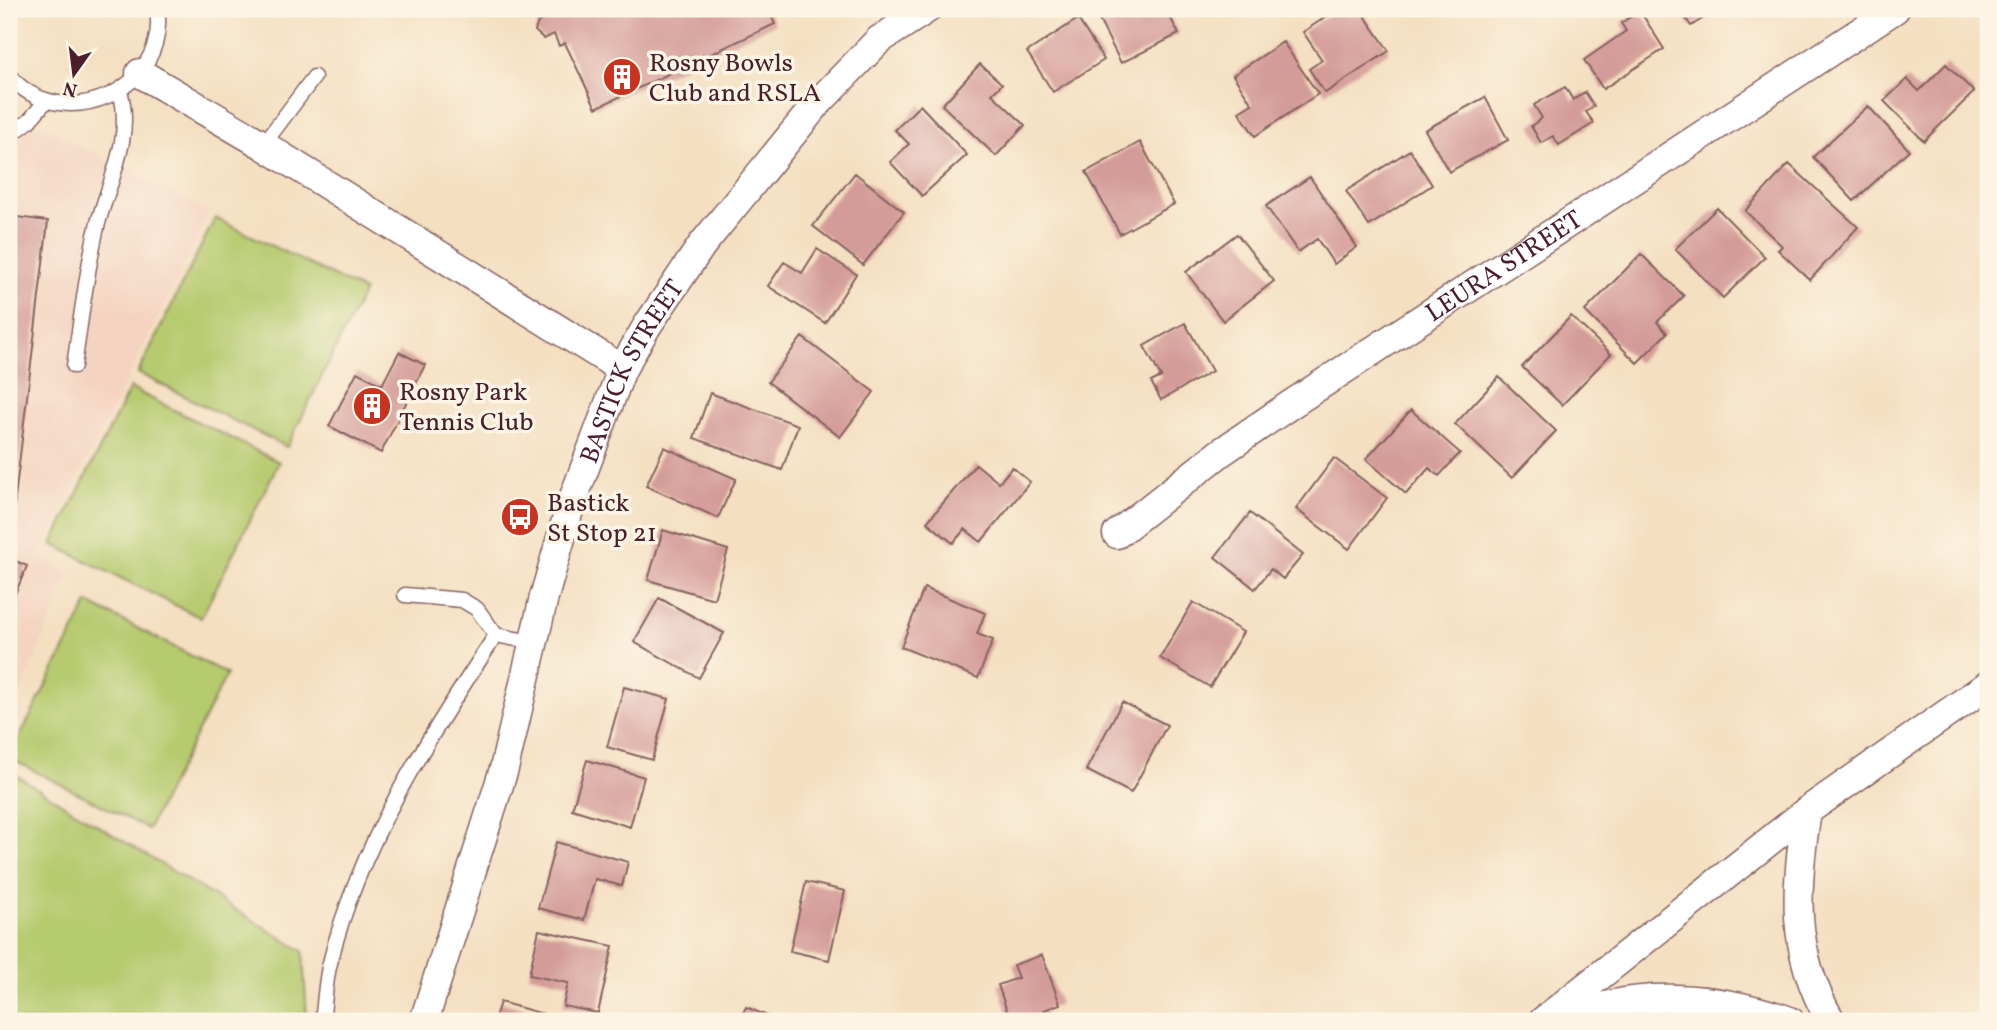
<svg xmlns="http://www.w3.org/2000/svg" width="1997" height="1030" font-family="Vollkorn,serif">
  <rect width="100%" height="100%" fill="#fcf5e5"/>
  <filter id="ink" filterUnits="userSpaceOnUse"><feTurbulence type="fractalNoise" baseFrequency=".0143" numOctaves="2"/><feDisplacementMap in="SourceGraphic" scale="14" xChannelSelector="R" yChannelSelector="G"/><feConvolveMatrix kernelMatrix="1 2 1 2 8 2 1 2 1" color-interpolation-filters="sRGB"/></filter>
  <filter id="wash" filterUnits="userSpaceOnUse"><feTurbulence type="fractalNoise" baseFrequency=".00686" numOctaves="4" result="noise"/><feDisplacementMap in="SourceGraphic" scale="28" xChannelSelector="R" yChannelSelector="G"/><feGaussianBlur stdDeviation="1.57" result="paint"/><feColorMatrix in="noise" values="0 0 0 0 0 0 0 0 0 0 0 0 0 0 0 0 0 1.4 0 .05"/><feComposite in="paint" operator="in"/></filter>
  <g filter="url(#wash)">
    <rect width="100%" height="100%" fill="#f4dfc1"/>
    <path fill="#f4d3c0" d="M 9,110 L 210,212 L 39,556 L 70,573 L 9,720 Z"/>
    <path fill="#b6ca6e" stroke="#80744c" stroke-width="2" d="M 215,218 L 364,291 L 287,447 L 138,373 Z
      M 130,388 L 279,462 L 201,618 L 52,544 Z
      M 88,603 L 227,674 L 148,829 L 9,758 Z
      M 9,771 L 303,951 L 307,1021 L 9,1021 Z"/>
    <g id="blocks">
      <path fill="#d49c98" d="M 567,9 L 768,9 L 775,24 L 596,108 L 565,43 L 559,46 L 554,34 L 544,39 L 535,31 L 538,22 Z
        M 1106,9 L 1166,9 L 1179,34 L 1121,63 L 1096,14 Z
        M 1338,9 L 1360,9 L 1389,51 L 1325,93 L 1309,69 L 1322,60 L 1303,32 Z
        M 1679,9 L 1718,9 L 1691,26 Z
        M 1640,11 L 1664,49 L 1603,89 L 1584,60 L 1626,31 L 1621,23 Z
        M 1078,19 L 1104,60 L 1053,92 L 1027,52 Z
        M 1283,42 L 1318,94 L 1255,136 L 1239,112 L 1252,104 L 1233,75 Z
        M 980,64 L 1002,84 L 992,94 L 1025,125 L 996,156 L 942,105 Z
        M 1946,64 L 1974,92 L 1924,141 L 1884,101 L 1907,79 L 1919,91 Z
        M 1565,87 L 1573,100 L 1585,92 L 1594,106 L 1586,112 L 1594,123 L 1559,145 L 1553,136 L 1541,143 L 1531,126 L 1542,118 L 1534,105 Z
        M 1485,97 L 1508,140 L 1449,172 L 1425,130 Z
        M 920,105 L 967,155 L 922,196 L 890,162 L 909,144 L 895,130 Z
        M 1868,106 L 1909,150 L 1854,201 L 1813,157 Z
        M 1140,142 L 1174,204 L 1120,234 L 1086,172 Z
        M 1410,150 L 1432,185 L 1369,226 L 1346,191 Z
        M 1789,164 L 1858,227 L 1810,280 L 1778,250 L 1782,246 L 1745,211 Z
        M 855,173 L 904,212 L 863,265 L 813,226 Z
        M 1310,177 L 1357,247 L 1334,264 L 1317,239 L 1298,252 L 1266,206 Z
        M 1717,208 L 1765,257 L 1723,298 L 1675,249 Z
        M 9,216 L 48,221 L 10,540 L 9,540 Z
        M 1237,234 L 1274,281 L 1223,321 L 1186,272 Z
        M 817,249 L 856,274 L 825,323 L 768,286 L 784,262 L 802,273 Z
        M 1641,254 L 1684,296 L 1657,322 L 1667,333 L 1637,363 L 1585,311 Z
        M 1571,316 L 1611,354 L 1562,405 L 1522,367 Z
        M 1185,323 L 1212,371 L 1161,400 L 1151,382 L 1161,377 L 1144,346 Z
        M 802,337 L 874,392 L 840,437 L 768,382 Z
        M 399,352 L 425,365 L 381,453 L 329,426 L 357,372 L 382,385 Z
        M 1499,377 L 1556,431 L 1512,478 L 1455,424 Z
        M 710,393 L 798,425 L 782,470 L 694,438 Z
        M 1411,410 L 1460,453 L 1439,476 L 1429,468 L 1406,494 L 1366,459 Z
        M 664,447 L 736,479 L 718,518 L 646,486 Z
        M 1334,458 L 1387,498 L 1349,549 L 1296,509 Z
        M 976,464 L 999,483 L 1012,467 L 1030,482 L 981,542 L 965,529 L 953,543 L 927,522 Z
        M 1250,513 L 1303,555 L 1283,579 L 1271,569 L 1255,589 L 1215,557 Z
        M 663,530 L 728,550 L 714,599 L 648,580 Z
        M 9,558 L 27,566 L 9,608 Z
        M 924,588 L 985,613 L 977,634 L 993,640 L 978,678 L 901,647 Z
        M 659,598 L 724,633 L 699,678 L 634,642 Z
        M 1193,602 L 1243,632 L 1210,687 L 1160,658 Z
        M 624,687 L 669,699 L 652,760 L 607,747 Z
        M 1122,702 L 1167,725 L 1131,793 L 1086,770 Z
        M 587,760 L 644,777 L 630,827 L 572,809 Z
        M 556,842 L 628,862 L 622,886 L 595,879 L 584,920 L 538,908 Z
        M 806,882 L 845,891 L 829,960 L 790,951 Z
        M 539,930 L 613,946 L 598,1013 L 563,1006 L 568,983 L 529,975 Z
        M 1042,955 L 1060,1004 L 1044,1010 L 1048,1021 L 989,1021 L 1008,1014 L 998,985 L 1018,978 L 1013,965 Z
        M 500,1002 L 565,1020 L 565,1021 L 494,1021 Z
        M 746,1007 L 779,1021 L 739,1021 Z"/>
    </g>
  </g>
  <g filter="url(#ink)">
    <use href="#blocks" fill-opacity="0" stroke="#866260" stroke-width="2"/>
    <g fill="none" stroke-linecap="round" stroke-linejoin="round">
      <g stroke="#866260" stroke-width="17">
        <path id="lane" d="M 9,75 C 61,138 170,90 157,9
          M 9,136 L 28,122 L 46,101
          M 263,145 L 314,77
          M 74,366 C 81,320 86,273 97,227 C 108,183 134,137 120,91
          M 405,595 L 462,600 L 477,609 L 496,635 L 536,643
          M 322,1021 C 325,1002 325,982 330,963 C 359,844 429,736 496,635"/>
      </g>
      <g stroke="#866260" stroke-width="31">
        <g id="street">
          <path d="M 140,73 L 263,145 L 622,369"/>
          <path id="s1" d="M 1117,534 L 1220,453 L 1290,405 L 1895,9"/>
          <path d="M 1807,811 C 1795,887 1790,952 1831,1021"/>
          <path id="s2" d="M 424,1021 L 504,769 L 544,597 L 569,510 L 622,369 L 647,326 L 702,245 L 816,105 L 879,40 L 927,9"/>
          <path d="M 1543,1021 L 1807,811 L 1988,685"/>
          <path d="M 1564,1021 C 1634,987 1720,996 1790,1021"/>
        </g>
      </g>
      <use href="#lane" stroke="#fff" stroke-width="14"/>
      <use href="#street" stroke="#fff" stroke-width="28"/>
    </g>
  </g>
  <defs>
    <g id="building-disc" transform="scale(2.0125)"><circle r="9.5" fill="#c8321e" stroke="#fcf5e5"/><path d="M-4-6H4V6H1V3H-1V6H-4ZM-2.5-4.3h1.7v1.8h-1.7ZM.8-4.3h1.7v1.8H.8ZM-2.5-1h1.7V.8h-1.7ZM.8-1h1.7V.8H.8Z" fill="#fff"/></g>
    <g id="bus-disc" transform="scale(2.0125)"><circle r="9.5" fill="#c8321e" stroke="#fcf5e5"/><path d="M-5-6H5V4H4V6H2V4H-2V6H-4V4H-5ZM-3.5-4V0h7V-4ZM-3.5 1.2v1.5H-2V1.2ZM2 1.2v1.5H3.5V1.2Z" fill="#fff"/></g>
  </defs>
  <g fill-rule="evenodd">
    <use href="#building-disc" x="622" y="77"/>
    <use href="#building-disc" x="372" y="406"/>
    <use href="#bus-disc" x="520" y="517"/>
  </g>
  <g text-anchor="middle" stroke-width="7" stroke-linejoin="round" paint-order="stroke">
    <g font-size="26" fill="#4a1f2b" stroke="#fcf5e5" text-anchor="start">
      <text x="649" y="71">Rosny Bowls<tspan x="649" dy="30">Club and RSLA</tspan></text>
      <text x="399" y="400">Rosny Park<tspan x="399" dy="30">Tennis Club</tspan></text>
      <text x="547" y="511">Bastick<tspan x="547" dy="30">St Stop 21</tspan></text>
    </g>
    <g font-size="26" fill="#4a1f2b" stroke="#fcf5e5">
      <text dy="9" stroke="none"><textPath href="#s1" startOffset="471">LEURA STREET</textPath></text>
      <text dy="9" stroke="none"><textPath href="#s2" startOffset="684">BASTICK STREET</textPath></text>
    </g>
  </g>
  <rect width="1997" height="1030" fill="none" stroke="#fcf5e5" stroke-width="35"/>
  <g transform="translate(74 74) rotate(194)" stroke="#fcf5e5" stroke-width="5" paint-order="stroke">
  <path d="M0-5L12 26L0 18L-12 26Z" fill="#4a1f2b"/>
  <text y="-10" font-size="19" font-weight="bold" text-anchor="middle" fill="#4a1f2b">N</text>
  </g>
</svg>
